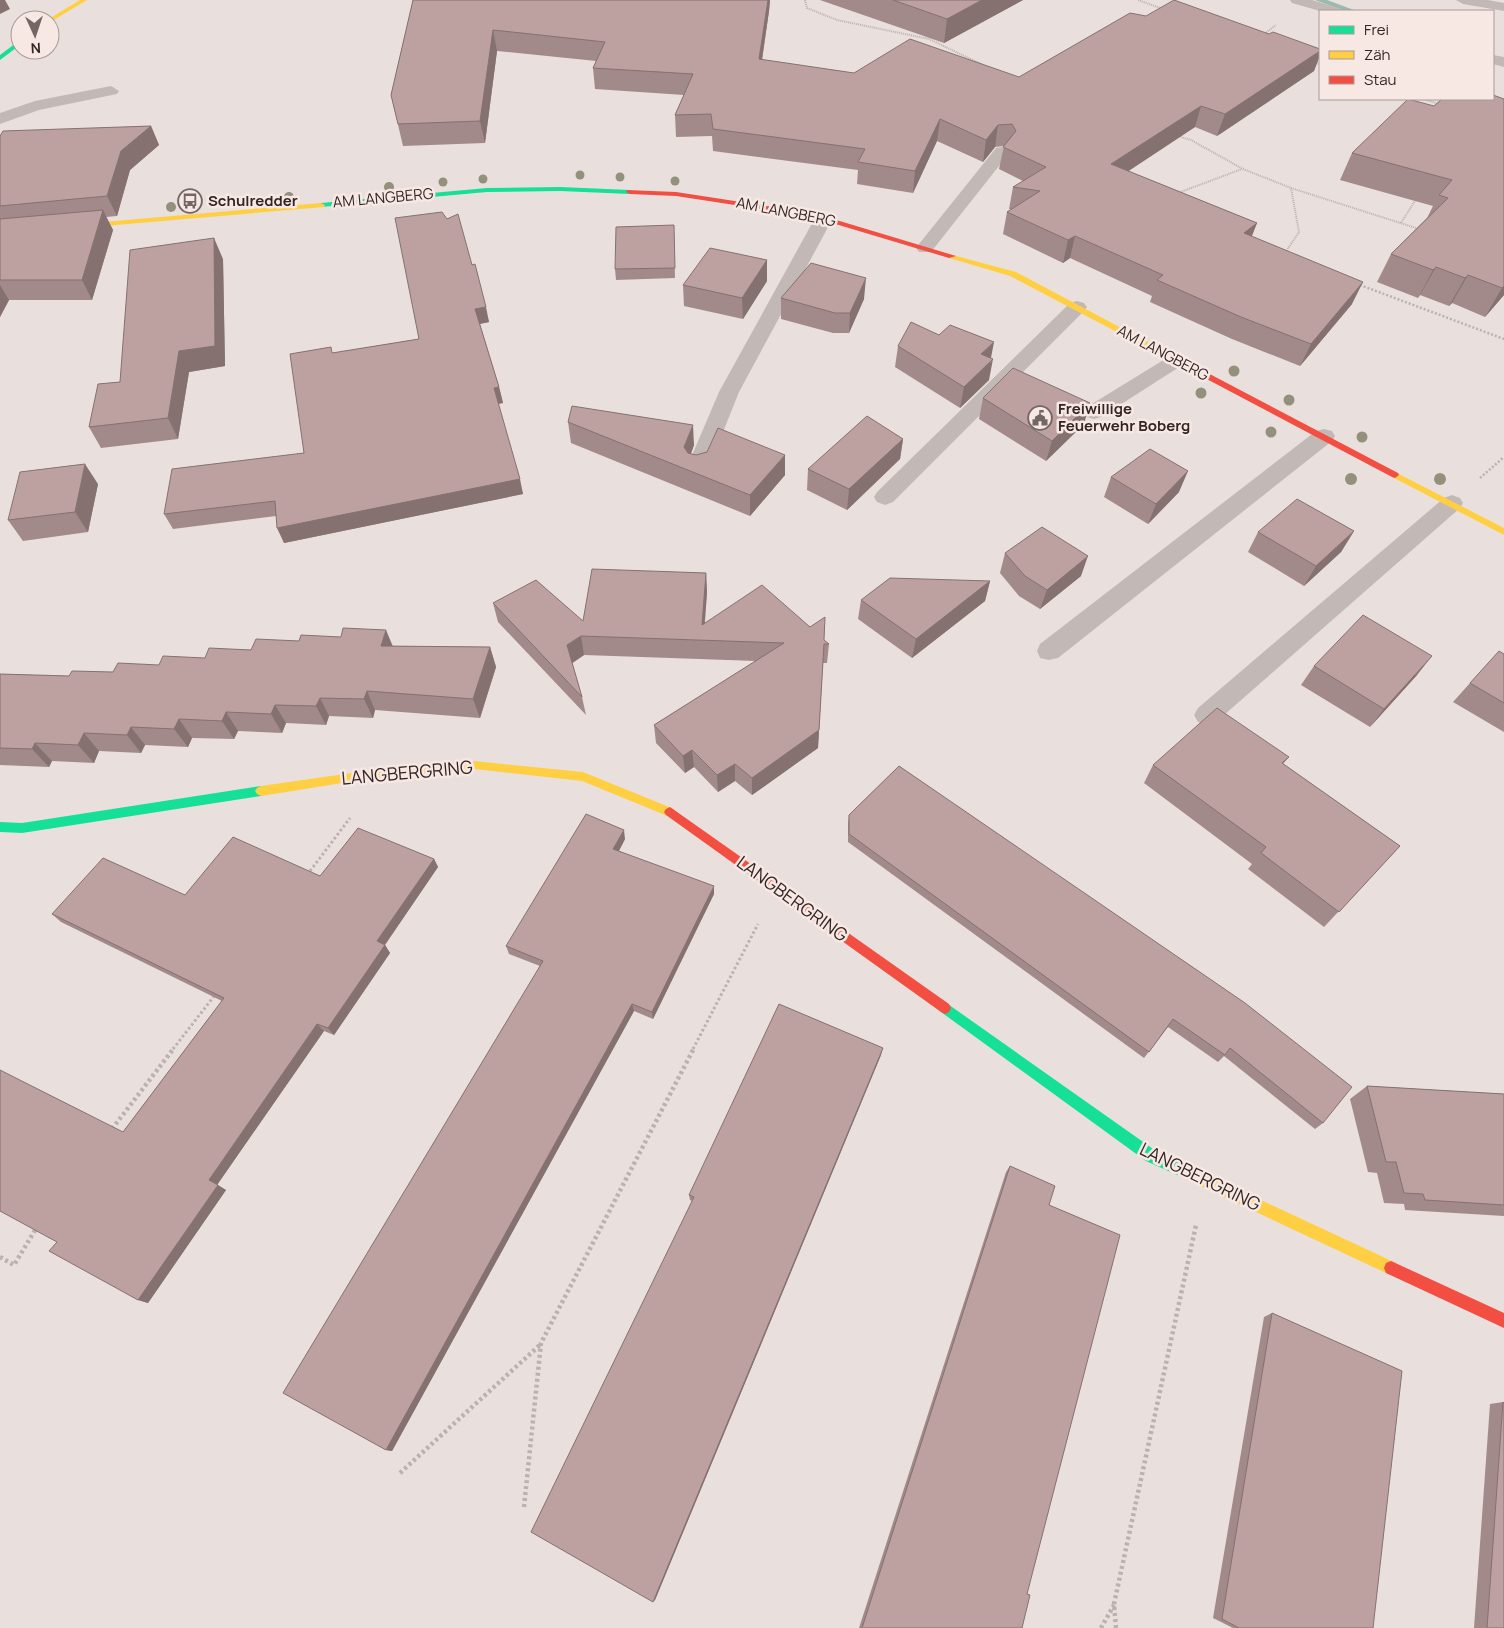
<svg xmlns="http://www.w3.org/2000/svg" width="1504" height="1628" font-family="Manrope,sans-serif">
  <rect width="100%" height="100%" fill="#e9e0dd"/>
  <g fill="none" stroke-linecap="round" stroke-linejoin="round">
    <path fill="#9abab1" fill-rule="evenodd" d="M 1315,0 L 1327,0 L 1354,10 L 1345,11 Z"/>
    <path stroke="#bbb1af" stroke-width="2" stroke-dasharray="1 1" stroke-linecap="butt" d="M 805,0 L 807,8 L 837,20 L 929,39 L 983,65
      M 1138,0 L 1163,9
      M 1263,35 L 1276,25
      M 1313,61 L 1320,64
      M 1423,99 L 1439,104
      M 1177,136 L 1191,140 L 1243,169 L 1291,188 L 1299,232 L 1285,253
      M 1291,188 L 1419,229
      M 1178,193 L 1242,169
      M 1401,223 L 1416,199"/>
    <path stroke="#bbb1af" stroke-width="2.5" stroke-dasharray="2 2" stroke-linecap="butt" d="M 1360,285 L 1504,339
      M 1480,478 L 1504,457"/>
    <path stroke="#bbb1af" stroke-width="3" stroke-dasharray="2.5 2.5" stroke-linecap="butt" d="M 307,875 L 350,818
      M 173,1049 L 215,995
      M 693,1049 L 758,924"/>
    <path stroke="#bbb1af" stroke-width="4.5" stroke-dasharray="3 3" stroke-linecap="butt" d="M 112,1129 L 174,1048
      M 0,1257 L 14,1265 L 37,1227
      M 400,1473 L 541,1344
      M 524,1507 L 541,1343 L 694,1048
      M 1101,1628 L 1114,1605
      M 1116,1628 L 1114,1604 L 1196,1225"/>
    <path fill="#c2b8b6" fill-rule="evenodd" d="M 111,86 L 119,91 L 117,94 L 39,110 L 0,124 L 0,113 L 35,101 Z
      M 1002,147 L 1008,148 L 1010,152 L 931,252 L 919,252 L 916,248 L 919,244 L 996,148 Z
      M 824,213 L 830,214 L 833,218 L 739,392 L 709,467 L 706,472 L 698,474 L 690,472 L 687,467 L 719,392 L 815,218 L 818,214 Z
      M 1077,301 L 1084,303 L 1087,307 L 1084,311 L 893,502 L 885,505 L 877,502 L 874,497 L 877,492 L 1070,303 Z
      M 1177,354 L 1184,356 L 1187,360 L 1184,364 L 1101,417 L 1094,419 L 1087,417 L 1084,412 L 1087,407 L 1170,356 Z
      M 1324,429 L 1332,431 L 1335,436 L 1332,441 L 1058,658 L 1049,660 L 1040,658 L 1037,651 L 1040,644 L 1316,431 Z
      M 1452,495 L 1460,498 L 1463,503 L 1460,508 L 1216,722 L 1207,725 L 1198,722 L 1194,715 L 1198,708 L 1444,498 Z"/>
    <path fill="#c2b8b6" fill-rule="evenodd" d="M 1290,0 L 1312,0 L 1339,8 L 1341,11 L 1320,11 L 1292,3 Z
      M 1456,0 L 1488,0 L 1504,3 L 1504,11 L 1463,4 Z
      M 1493,55 L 1504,57 L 1504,67 L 1493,64 Z"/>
    <path fill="#16e098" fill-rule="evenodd" d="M 20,40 L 20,45 L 0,60 L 0,55 Z
      M 560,187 L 630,190 L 634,192 L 630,194 L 560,191 L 487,192 L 321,207 L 317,205 L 321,203 L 487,188 Z
      M 261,786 L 265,788 L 267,791 L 265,794 L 261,796 L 22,833 L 0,832 L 0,822 L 22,823 Z
      M 945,1002 L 1156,1151 L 1191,1167 L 1193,1172 L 1191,1177 L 1186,1179 L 1146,1161 L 941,1012 L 939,1008 L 941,1004 Z"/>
    <path fill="#ffcf43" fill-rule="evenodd" d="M 80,0 L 87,0 L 52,21 L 47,20 Z
      M 321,203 L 325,205 L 324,207 L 0,235 L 0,231 Z
      M 949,254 L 1016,272 L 1208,374 L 1207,376 L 1201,376 L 1010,276 L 949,258 Z
      M 1395,472 L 1504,528 L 1504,535 L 1392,477 L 1391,475 Z
      M 474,761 L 583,772 L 674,809 L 676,812 L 674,815 L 670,817 L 582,781 L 474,769 L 386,776 L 261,796 L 257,794 L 255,791 L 257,788 L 261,786 L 386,768 Z
      M 1186,1165 L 1396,1263 L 1398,1268 L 1396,1273 L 1391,1275 L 1386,1273 L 1181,1177 L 1179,1172 L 1181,1167 Z"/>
    <path fill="#f24e42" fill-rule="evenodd" d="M 627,190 L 676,192 L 813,213 L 956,256 L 949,258 L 812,217 L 676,196 L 630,194 L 626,192 Z
      M 1204,371 L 1398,473 L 1399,475 L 1395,478 L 1392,477 L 1201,376 L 1201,372 Z
      M 670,807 L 949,1004 L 951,1008 L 949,1012 L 945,1014 L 941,1012 L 666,815 L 664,812 L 666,809 Z
      M 1391,1261 L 1504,1313 L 1504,1328 L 1386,1273 L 1384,1268 L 1386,1263 Z"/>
  </g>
  <g fill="#93907b">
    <circle cx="580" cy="175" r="4.5"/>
    <circle cx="620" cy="177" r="4.5"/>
    <circle cx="483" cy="179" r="4.5"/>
    <circle cx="675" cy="181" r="4.5"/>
    <circle cx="443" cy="182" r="4.5"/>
    <circle cx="389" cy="187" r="5"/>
    <circle cx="289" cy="197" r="5"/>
    <circle cx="222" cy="202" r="5"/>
    <circle cx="171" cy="207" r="5"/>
    <circle cx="1234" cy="371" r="5.5"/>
    <circle cx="1201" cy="393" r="5.5"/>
    <circle cx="1289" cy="400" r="5.5"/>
    <circle cx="1271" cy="432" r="5.5"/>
    <circle cx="1362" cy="437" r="5.5"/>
    <circle cx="1351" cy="479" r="6"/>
    <circle cx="1440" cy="479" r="6"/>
  </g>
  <path fill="#a28a8a" d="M 413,0 L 770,0 L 769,11 L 762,60 L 854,73 L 1019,77 L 1146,16 L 1269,34 L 1320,49 L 1320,55 L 1314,71 L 1217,136 L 1195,127 L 1128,171 L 1257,223 L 1252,236 L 1352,304 L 1300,366 L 1232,339 L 1150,302 L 1152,296 L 1070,258 L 1063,263 L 1003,234 L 1007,212 L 1011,209 L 1009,209 L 1013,187 L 1023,181 L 999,169 L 1004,146 L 995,147 L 983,162 L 937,141 L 913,193 L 857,184 L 858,170 L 713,151 L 712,136 L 676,137 L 675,115 L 684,95 L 595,89 L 593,68 L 596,61 L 497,51 L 485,143 L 403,146 L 391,95 Z
    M 820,0 L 1023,0 L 944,43 Z
    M 1442,99 L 1504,295 L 1485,317 L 1452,303 L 1449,306 L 1420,295 L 1418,298 L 1377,282 L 1391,254 L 1427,218 L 1433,206 L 1340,180 L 1352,153 L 1434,106 Z
    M 151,126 L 159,145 L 130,170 L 117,216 L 106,217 L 113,230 L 92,300 L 9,300 L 0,317 L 0,136 Z
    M 674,236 L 675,278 L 616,280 L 615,269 Z
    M 223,259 L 225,366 L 189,372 L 178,439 L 101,448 L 89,427 L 120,382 Z
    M 767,260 L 767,281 L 743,319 L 684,306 L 683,285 Z
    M 472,265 L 489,322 L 480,324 L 499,387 L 503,403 L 498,404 L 523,494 L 284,543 L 276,516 L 173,529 L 164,514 L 304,453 L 333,353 L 419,339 Z
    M 781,298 L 864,299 L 849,333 L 833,333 L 781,319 Z
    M 898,346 L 989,380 L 960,408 L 895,367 Z
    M 983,398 L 1084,424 L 1046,461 L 979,419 Z
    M 568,422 L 694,445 L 691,454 L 785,475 L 750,516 L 571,443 Z
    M 903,439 L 900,459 L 847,510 L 807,490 L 808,469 Z
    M 1111,477 L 1179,492 L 1148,524 L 1104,497 Z
    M 98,484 L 88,532 L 23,541 L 8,520 Z
    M 1354,531 L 1341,552 L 1304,586 L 1248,552 L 1258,532 Z
    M 1005,553 L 1081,576 L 1040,609 L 1019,596 L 1000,573 Z
    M 706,573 L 707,592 L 705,623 L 824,640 L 829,644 L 827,663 L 823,663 L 818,748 L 752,795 L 735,781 L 718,792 L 694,767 L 685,773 L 656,743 L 654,725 L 756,661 L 584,655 L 572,663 L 582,697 L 586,715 L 498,622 L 493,603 L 583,621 Z
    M 990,581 L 985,601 L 912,658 L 858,619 L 861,600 Z
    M 341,637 L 393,646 L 490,647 L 496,667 L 480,718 L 375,710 L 373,718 L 329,716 L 326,725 L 286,723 L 282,733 L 238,731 L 234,739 L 192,738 L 188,747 L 145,745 L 141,753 L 99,751 L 94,763 L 52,761 L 49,767 L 0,765 L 0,674 L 69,676 L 113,672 L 205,658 L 299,641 Z
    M 1504,654 L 1504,732 L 1453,702 L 1470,683 Z
    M 1314,666 L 1417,675 L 1370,727 L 1301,685 Z
    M 1289,757 L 1283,764 L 1400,846 L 1324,927 L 1248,869 L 1252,864 L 1144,783 L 1153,765 Z
    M 899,766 L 1323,1123 L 1315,1129 L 1224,1056 L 1218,1062 L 1168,1027 L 1144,1058 L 848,842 L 848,824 L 849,815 Z
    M 625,839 L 619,851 L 714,894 L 653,1019 L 634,1011 L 392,1451 L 386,1450 L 540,966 L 509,954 L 506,946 Z
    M 434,859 L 438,867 L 385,945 L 390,953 L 334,1035 L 324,1031 L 217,1185 L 226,1190 L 148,1303 L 138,1300 L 57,1242 L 123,1132 L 222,1001 L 61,922 L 52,914 Z
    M 881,1055 L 655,1600 L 692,1201 L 690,1200 L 689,1195 Z
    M 1367,1086 L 1504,1094 L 1504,1216 L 1405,1210 L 1404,1204 L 1384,1203 L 1377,1173 L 1368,1172 L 1350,1099 Z
    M 1010,1166 L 1049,1205 L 1027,1594 L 1022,1628 L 859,1628 L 1006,1172 Z
    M 1272,1313 L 1373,1628 L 1233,1628 L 1213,1618 L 1264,1317 Z
    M 1503,1402 L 1504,1628 L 1474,1628 L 1490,1404 Z"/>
  <path fill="#847170" d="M 0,0 L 5,0 L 10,9 L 0,14 Z
    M 768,0 L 770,0 L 769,11 L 759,80 L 759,59 Z
    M 982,0 L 1023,0 L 944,43 L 947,19 Z
    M 493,30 L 497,51 L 485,143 L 480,121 Z
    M 1320,51 L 1320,55 L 1314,71 L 1217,136 L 1225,114 Z
    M 1201,106 L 1195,127 L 1106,186 L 1111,164 Z
    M 940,119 L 937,141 L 913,193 L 915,171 Z
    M 998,125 L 995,147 L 983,162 L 986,140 Z
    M 151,126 L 159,145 L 130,170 L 117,216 L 107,196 L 121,151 Z
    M 103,210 L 113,230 L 92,300 L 82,280 Z
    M 1257,223 L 1248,245 L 1244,233 Z
    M 1075,236 L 1070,258 L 1063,263 L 1068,240 Z
    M 214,238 L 223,259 L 225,366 L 189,372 L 178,439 L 168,418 L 179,351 Z
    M 767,260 L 767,281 L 743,319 L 742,298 Z
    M 1436,267 L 1420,295 L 1418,298 L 1433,270 Z
    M 1468,275 L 1452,303 L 1449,306 L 1465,278 Z
    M 866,278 L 864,299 L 849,333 L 850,313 Z
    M 1363,282 L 1352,304 L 1300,366 L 1311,344 Z
    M 0,285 L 9,300 L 0,317 Z
    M 1504,286 L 1504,295 L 1485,317 L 1502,288 Z
    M 486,307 L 489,322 L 479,324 L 475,309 Z
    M 994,342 L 990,363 L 993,359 L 989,380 L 960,408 L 964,387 L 981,354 Z
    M 499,387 L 503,403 L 497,404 L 494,388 Z
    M 1090,403 L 1084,424 L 1046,461 L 1052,441 Z
    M 693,425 L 694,445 L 685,468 L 684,447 Z
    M 903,439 L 900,459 L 847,510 L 849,489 Z
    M 785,455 L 785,475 L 750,516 L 750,495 Z
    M 85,464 L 98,484 L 88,532 L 75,512 Z
    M 1188,471 L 1179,492 L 1148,524 L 1156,504 Z
    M 520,479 L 523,494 L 284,543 L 277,528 Z
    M 1354,531 L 1341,552 L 1304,586 L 1316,566 Z
    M 1088,556 L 1081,576 L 1040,609 L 1047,590 Z
    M 706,573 L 707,592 L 703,640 L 702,625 Z
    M 990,581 L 985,601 L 912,658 L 916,639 Z
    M 386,630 L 394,649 L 381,646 Z
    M 581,636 L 584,655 L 571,664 L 567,645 Z
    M 490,647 L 496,667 L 480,718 L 473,699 Z
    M 1432,656 L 1417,675 L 1370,727 L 1384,709 Z
    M 367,691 L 375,710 L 373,718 L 364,699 Z
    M 320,698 L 329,716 L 326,725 L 316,706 Z
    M 275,705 L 286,723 L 282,733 L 271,714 Z
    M 226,712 L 238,731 L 234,739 L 222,721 Z
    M 179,719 L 192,738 L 188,747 L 174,729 Z
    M 131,727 L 145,745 L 141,753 L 127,735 Z
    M 819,730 L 818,748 L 752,795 L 752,778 Z
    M 84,733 L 99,751 L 94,763 L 78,745 Z
    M 35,743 L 52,761 L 49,767 L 32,749 Z
    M 692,750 L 694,767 L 685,773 L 683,756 Z
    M 735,764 L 735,781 L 718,792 L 717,775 Z
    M 624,830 L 625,839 L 615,858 L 613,849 Z
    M 434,859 L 438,867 L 382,949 L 377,941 Z
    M 714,886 L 714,894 L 653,1019 L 652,1012 Z
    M 385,945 L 390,953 L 334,1035 L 328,1028 Z
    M 632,1004 L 634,1011 L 392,1451 L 386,1450 Z
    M 317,1024 L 324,1031 L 217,1185 L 209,1180 Z
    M 883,1048 L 881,1055 L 655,1600 L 653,1602 Z
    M 218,1185 L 226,1190 L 148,1303 L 138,1300 Z"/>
  <path fill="#bca1a0" stroke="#847170" d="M 413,0 L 768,0 L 759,59 L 854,73 L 910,39 L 1019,77 L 1130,13 L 1146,16 L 1174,0 L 1269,34 L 1273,32 L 1320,49 L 1320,51 L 1225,114 L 1201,106 L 1111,164 L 1257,223 L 1244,233 L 1363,282 L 1311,344 L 1241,317 L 1157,280 L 1163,275 L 1075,236 L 1068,240 L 1007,212 L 1040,191 L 1013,187 L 1046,167 L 1003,147 L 1016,131 L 1012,124 L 998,125 L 986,140 L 940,119 L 915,171 L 858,162 L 865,149 L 713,129 L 711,114 L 675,115 L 693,74 L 593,68 L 605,42 L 493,30 L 480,121 L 398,124 L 391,95 Z
    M 893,0 L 982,0 L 947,19 Z
    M 1493,95 L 1504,99 L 1504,286 L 1502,288 L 1468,275 L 1465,278 L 1436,267 L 1433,270 L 1391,254 L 1448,198 L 1439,195 L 1452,180 L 1352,153 L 1408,99 L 1434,106 L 1442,99 L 1493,99 Z
    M 151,126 L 121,151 L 107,196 L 0,206 L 0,136 L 3,131 Z
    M 103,210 L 82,280 L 0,280 L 0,219 Z
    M 442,212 L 447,219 L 458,214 L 472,265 L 475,264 L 486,307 L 475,309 L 499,387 L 494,388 L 520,479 L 277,528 L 275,501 L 164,514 L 172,469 L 304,453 L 290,354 L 331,347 L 332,353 L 419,339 L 395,218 Z
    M 674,225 L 675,268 L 615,269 L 616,227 Z
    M 214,238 L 215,346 L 179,351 L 168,418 L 89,427 L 98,384 L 120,382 L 130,250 Z
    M 710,248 L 767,260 L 742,298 L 683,285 Z
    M 811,263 L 866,278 L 850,313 L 835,313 L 781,298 Z
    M 911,322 L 939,335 L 950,325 L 994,342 L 981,354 L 993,359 L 964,387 L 898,346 Z
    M 1013,368 L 1090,403 L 1052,441 L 983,398 Z
    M 572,406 L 693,425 L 684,447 L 688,453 L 696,455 L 707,452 L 718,428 L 785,455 L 750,495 L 568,422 Z
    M 867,416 L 903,439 L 849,489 L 808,469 Z
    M 1150,449 L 1188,471 L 1156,504 L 1111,477 Z
    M 85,464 L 75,512 L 8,520 L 20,472 Z
    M 1297,499 L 1354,531 L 1316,566 L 1258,532 Z
    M 1042,527 L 1088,556 L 1047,590 L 1025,576 L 1005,553 Z
    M 592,569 L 706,573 L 702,625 L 762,585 L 810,627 L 825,617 L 824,640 L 829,644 L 824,644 L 819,730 L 752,778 L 735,764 L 717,775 L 692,750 L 683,756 L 654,725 L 784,643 L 581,636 L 567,645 L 582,697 L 493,603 L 536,580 L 583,621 Z
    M 890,578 L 990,581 L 916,639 L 861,600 Z
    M 1363,615 L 1432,656 L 1384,709 L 1314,666 Z
    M 343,628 L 386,630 L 381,646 L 490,647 L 473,699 L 367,691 L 364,699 L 320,698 L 316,706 L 275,705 L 271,714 L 226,712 L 222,721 L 179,719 L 174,729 L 131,727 L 127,735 L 84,733 L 78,745 L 35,743 L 32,749 L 0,748 L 0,674 L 69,676 L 72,671 L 113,672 L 118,663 L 159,665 L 163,656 L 205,658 L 209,648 L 251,650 L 256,639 L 299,641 L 301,635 L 341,637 Z
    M 1499,651 L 1504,654 L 1504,703 L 1470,683 Z
    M 1217,708 L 1289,757 L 1282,763 L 1400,846 L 1339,912 L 1261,853 L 1266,847 L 1153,765 Z
    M 899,766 L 1245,1003 L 1352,1087 L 1323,1123 L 1230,1048 L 1225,1055 L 1173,1019 L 1149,1052 L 849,834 L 849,815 Z
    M 586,814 L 624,830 L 613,849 L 714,886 L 652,1012 L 632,1004 L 386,1450 L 283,1393 L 543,961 L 506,946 Z
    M 358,828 L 434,859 L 377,941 L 385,945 L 328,1028 L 317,1024 L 209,1180 L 218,1185 L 138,1300 L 49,1251 L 57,1242 L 0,1211 L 0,1070 L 123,1132 L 224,998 L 52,914 L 103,858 L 185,895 L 233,837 L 320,876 Z
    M 779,1004 L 883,1048 L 653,1602 L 531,1532 L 694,1197 L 689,1195 Z
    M 1367,1086 L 1504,1094 L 1504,1205 L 1425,1200 L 1423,1194 L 1404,1193 L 1396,1162 L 1386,1162 Z
    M 1010,1166 L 1055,1186 L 1049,1205 L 1120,1235 L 1027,1594 L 1030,1595 L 1022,1628 L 862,1628 Z
    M 1272,1313 L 1402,1371 L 1373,1628 L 1239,1628 L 1222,1619 Z
    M 1503,1402 L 1504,1403 L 1504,1628 L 1487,1628 Z"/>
  <defs>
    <g id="bus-ring" transform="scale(1.25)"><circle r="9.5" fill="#f7e8e3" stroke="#726765" stroke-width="1.5"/><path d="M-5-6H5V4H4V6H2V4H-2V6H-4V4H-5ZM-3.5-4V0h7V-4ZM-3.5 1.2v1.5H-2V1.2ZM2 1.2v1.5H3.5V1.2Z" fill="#726765"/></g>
    <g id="civic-ring" transform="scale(1.25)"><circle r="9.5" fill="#f7e8e3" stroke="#726765" stroke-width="1.5"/><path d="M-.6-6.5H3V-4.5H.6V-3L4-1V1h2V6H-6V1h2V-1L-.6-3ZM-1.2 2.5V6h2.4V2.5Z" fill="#726765"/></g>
  </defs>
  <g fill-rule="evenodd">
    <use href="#bus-ring" x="190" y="201"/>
    <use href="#civic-ring" x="1040" y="418"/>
  </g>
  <g text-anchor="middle" stroke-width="5" stroke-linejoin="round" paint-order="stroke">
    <g font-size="15" fill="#322625" stroke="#f7e8e3">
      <text transform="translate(383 198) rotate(-5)" y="5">AM LANGBERG</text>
      <text transform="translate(786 212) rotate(11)" y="5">AM LANGBERG</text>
      <text transform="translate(1163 353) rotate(28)" y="5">AM LANGBERG</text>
    </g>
    <g font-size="15" font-weight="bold" fill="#322625" stroke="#f7e8e3" text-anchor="start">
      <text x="208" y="206">Schulredder</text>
      <text x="1058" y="414">Freiwillige<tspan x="1058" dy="17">Feuerwehr Boberg</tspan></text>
    </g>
    <g font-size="18" fill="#322625" stroke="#f7e8e3">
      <text transform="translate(407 773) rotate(-5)" y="6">LANGBERGRING</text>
      <text transform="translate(792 899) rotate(36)" y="6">LANGBERGRING</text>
      <text transform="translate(1200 1177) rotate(26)" y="6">LANGBERGRING</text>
    </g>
  </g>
  <rect x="1319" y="10" width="175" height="90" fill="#f7e8e3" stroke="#a89a97"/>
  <rect x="1329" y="26" width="25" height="8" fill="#16e098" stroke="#a89a97"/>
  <text x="1364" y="35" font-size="15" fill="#322625">Frei</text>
  <rect x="1329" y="51" width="25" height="8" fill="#ffcf43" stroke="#a89a97"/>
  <text x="1364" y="60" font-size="15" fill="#322625">Zäh</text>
  <rect x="1329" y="76" width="25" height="8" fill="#f24e42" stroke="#a89a97"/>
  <text x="1364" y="85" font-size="15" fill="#322625">Stau</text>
  <g transform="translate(35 35) rotate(177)"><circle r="24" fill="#f7e8e3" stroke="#a89a97"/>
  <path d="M0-4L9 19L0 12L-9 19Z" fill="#726765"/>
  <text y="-8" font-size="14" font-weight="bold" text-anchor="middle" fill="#322625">N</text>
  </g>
</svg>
